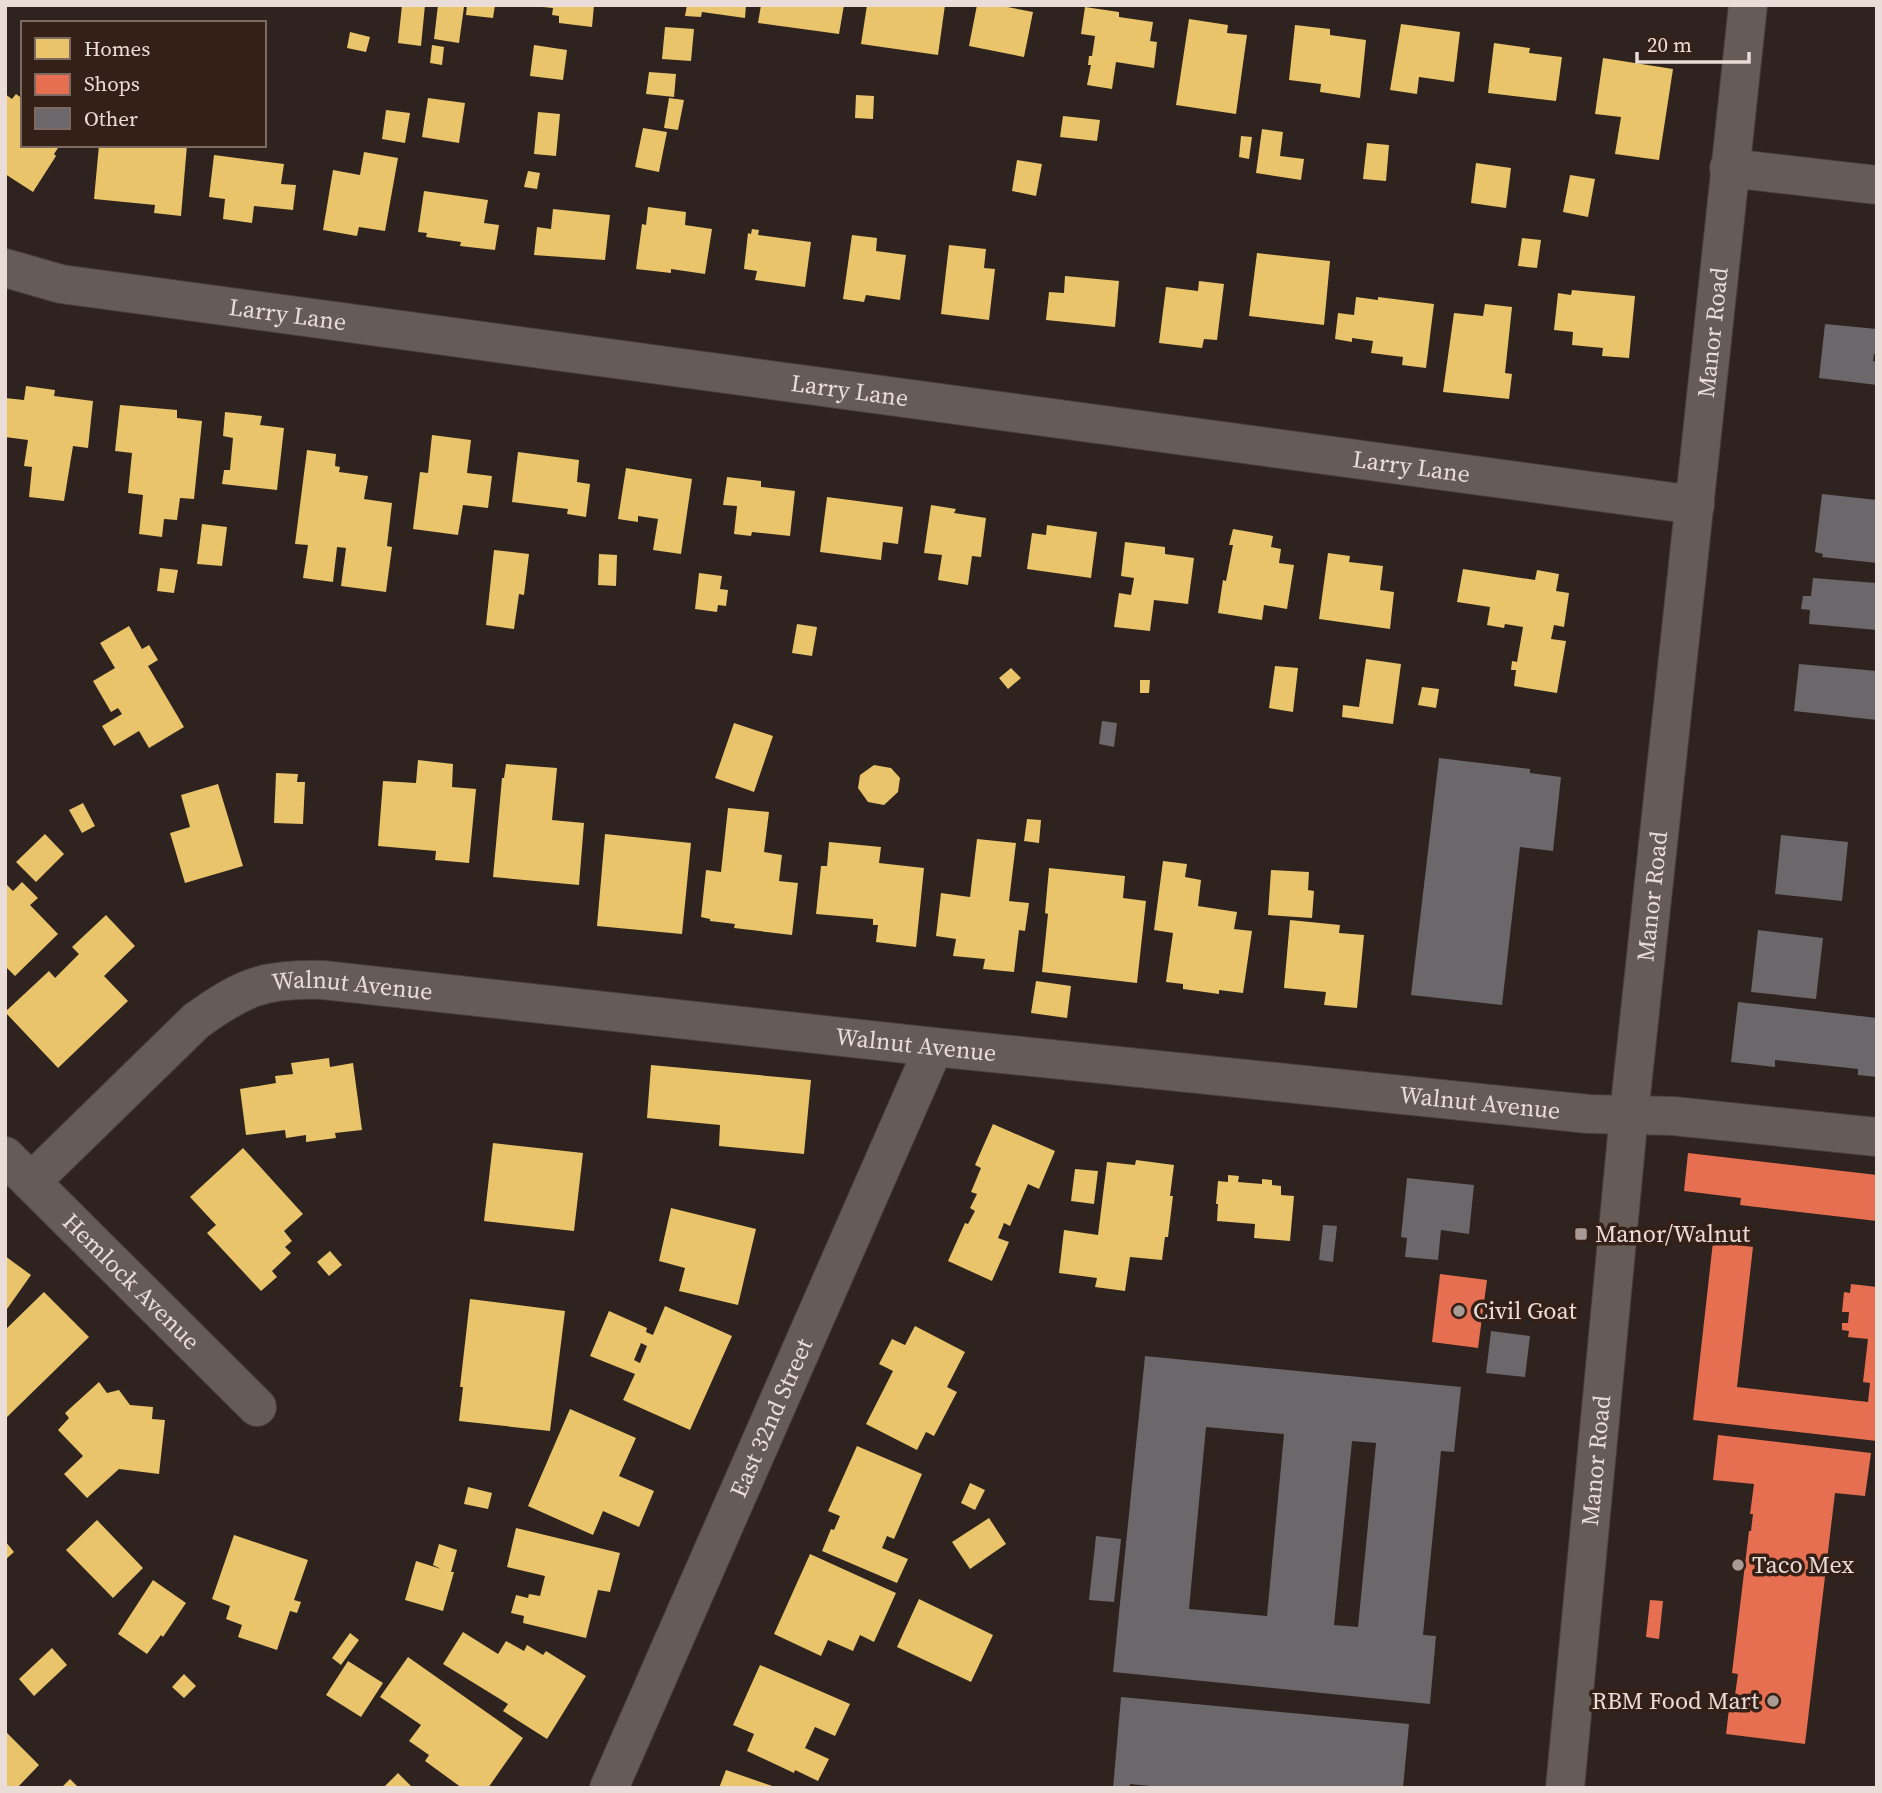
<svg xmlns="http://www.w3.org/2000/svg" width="1882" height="1793" font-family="'Source Serif 4',serif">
  <rect width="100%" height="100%" fill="#2e231e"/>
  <path fill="#e9c46a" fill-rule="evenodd" d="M 402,5 L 425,5 L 421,46 L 398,43 Z
    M 438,5 L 464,7 L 459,43 L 434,39 Z
    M 467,5 L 495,5 L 493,18 L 466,15 Z
    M 543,5 L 594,5 L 592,27 L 559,23 L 559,16 L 552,15 L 553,8 L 543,7 Z
    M 687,5 L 746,5 L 745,18 L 702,12 L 701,17 L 685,16 Z
    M 761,5 L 844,5 L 839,34 L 758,23 Z
    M 867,5 L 945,5 L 938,55 L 861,44 Z
    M 977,5 L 997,5 L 1033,12 L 1024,57 L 969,46 Z
    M 1085,7 L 1119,12 L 1119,17 L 1153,22 L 1150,41 L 1157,42 L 1154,68 L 1116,62 L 1112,89 L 1087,85 L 1091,65 L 1088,65 L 1089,56 L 1092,56 L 1095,36 L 1081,34 Z
    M 1189,19 L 1228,25 L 1227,33 L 1247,35 L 1236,114 L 1176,105 Z
    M 1401,24 L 1460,32 L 1454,82 L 1419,77 L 1417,94 L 1390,90 Z
    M 1295,25 L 1330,29 L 1330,35 L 1366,40 L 1360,98 L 1320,92 L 1321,84 L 1289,80 Z
    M 665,27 L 694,29 L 691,61 L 662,59 Z
    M 350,32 L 370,37 L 366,52 L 347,48 Z
    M 1494,43 L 1530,48 L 1529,53 L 1562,57 L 1556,101 L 1488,93 Z
    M 432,45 L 444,47 L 442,65 L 430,63 Z
    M 534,45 L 567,50 L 563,80 L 530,76 Z
    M 1603,58 L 1673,69 L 1659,160 L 1615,154 L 1621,117 L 1595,114 Z
    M 649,72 L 676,74 L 674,97 L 646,94 Z
    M 5,94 L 12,99 L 16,94 L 23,99 L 23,145 L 60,145 L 54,154 L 56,156 L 33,192 L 5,174 Z
    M 856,95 L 874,96 L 873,119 L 855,118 Z
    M 428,98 L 465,103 L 459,143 L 422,137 Z
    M 669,98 L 684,100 L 678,130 L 664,128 Z
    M 386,110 L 410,113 L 405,143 L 382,139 Z
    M 538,112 L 560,114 L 556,156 L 534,154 Z
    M 1063,116 L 1100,120 L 1097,141 L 1060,137 Z
    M 643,128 L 667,132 L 659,172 L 635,167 Z
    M 1262,129 L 1283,132 L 1280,156 L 1304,159 L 1301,180 L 1256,173 Z
    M 1241,136 L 1252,137 L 1249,159 L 1239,157 Z
    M 1367,143 L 1389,145 L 1386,181 L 1363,179 Z
    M 99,145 L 187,145 L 181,216 L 154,213 L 155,205 L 94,199 Z
    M 364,152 L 398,158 L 385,231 L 359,227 L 357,236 L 323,230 L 333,170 L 360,175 Z
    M 214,155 L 284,164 L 281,184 L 296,185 L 293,210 L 254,206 L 252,223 L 223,219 L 225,199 L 209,197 Z
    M 1017,160 L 1042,164 L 1036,196 L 1012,191 Z
    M 1476,163 L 1511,168 L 1506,208 L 1471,203 Z
    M 528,171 L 540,173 L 537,189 L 524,187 Z
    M 1570,175 L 1595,179 L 1588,217 L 1563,212 Z
    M 424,191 L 488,200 L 484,223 L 499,225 L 495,250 L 460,246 L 461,242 L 426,237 L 427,233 L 418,232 Z
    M 648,207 L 686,212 L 685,225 L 712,229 L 705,274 L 671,269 L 671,273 L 636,269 L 642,224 L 646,225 Z
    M 553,209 L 610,215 L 605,260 L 534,255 L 537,227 L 551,229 Z
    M 752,229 L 759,230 L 758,235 L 811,242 L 805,287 L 755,280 L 757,271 L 744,269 L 748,233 L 751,234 Z
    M 852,235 L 877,238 L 876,251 L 906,255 L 900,300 L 866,295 L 864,302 L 843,299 Z
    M 1522,238 L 1541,240 L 1537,268 L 1518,266 Z
    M 949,245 L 986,249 L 984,268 L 995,269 L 989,320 L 941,314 Z
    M 1257,253 L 1330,261 L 1324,325 L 1249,316 Z
    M 1065,276 L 1119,281 L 1115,327 L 1046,320 L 1049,292 L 1064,293 Z
    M 1199,281 L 1224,284 L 1217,340 L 1204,339 L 1202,348 L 1159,343 L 1166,287 L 1198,291 Z
    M 1572,290 L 1635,296 L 1629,358 L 1602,356 L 1603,348 L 1572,345 L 1573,332 L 1554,330 L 1558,293 L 1571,295 Z
    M 1356,297 L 1378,300 L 1378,297 L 1434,304 L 1426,368 L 1402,365 L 1403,357 L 1371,353 L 1373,341 L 1352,338 L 1352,342 L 1335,339 L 1338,313 L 1354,315 Z
    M 1485,304 L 1512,307 L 1505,373 L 1512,374 L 1509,399 L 1443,392 L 1454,313 L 1483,316 Z
    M 26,386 L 55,390 L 54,396 L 93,401 L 88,448 L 73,446 L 64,501 L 29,497 L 32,467 L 24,466 L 28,440 L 5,437 L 5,398 L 24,400 Z
    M 120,405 L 177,410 L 177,418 L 202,421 L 194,499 L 180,498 L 177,520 L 164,519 L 162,537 L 139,534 L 143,495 L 128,493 L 132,453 L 115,451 Z
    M 225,412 L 262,416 L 260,425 L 284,428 L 277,490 L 222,484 L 224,470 L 230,470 L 233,438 L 223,436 Z
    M 432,435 L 471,440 L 467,473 L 492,476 L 488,508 L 463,505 L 458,535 L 413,529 L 420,472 L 428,473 Z
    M 307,450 L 336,454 L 335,466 L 340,467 L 339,472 L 368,476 L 364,499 L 392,503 L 387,546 L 392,547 L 386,592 L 341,586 L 346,548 L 337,547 L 333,582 L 303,578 L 308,545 L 295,544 Z
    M 518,452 L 579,460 L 577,482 L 590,484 L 586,517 L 567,514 L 568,509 L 512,502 Z
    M 626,468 L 692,479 L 681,554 L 653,550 L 658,519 L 638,516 L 638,522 L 618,519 Z
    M 727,477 L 761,481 L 761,487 L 795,491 L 790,536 L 752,532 L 751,536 L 734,534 L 737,506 L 723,505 Z
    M 827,497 L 903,507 L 898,544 L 883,542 L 881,560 L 820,552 Z
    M 931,505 L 956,509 L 954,513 L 986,518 L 981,557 L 972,556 L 968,585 L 938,580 L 942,555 L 924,553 Z
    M 202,524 L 227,527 L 222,566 L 197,564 Z
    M 1047,525 L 1097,532 L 1091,578 L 1027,569 L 1032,533 L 1046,535 Z
    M 1233,529 L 1273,536 L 1271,547 L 1281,549 L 1279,563 L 1294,565 L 1287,609 L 1264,605 L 1262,620 L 1218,613 L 1223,580 L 1226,581 L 1233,545 L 1229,545 Z
    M 1125,542 L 1165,547 L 1165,554 L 1194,558 L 1188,604 L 1154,600 L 1150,631 L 1114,627 L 1119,593 L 1131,595 L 1134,578 L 1121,576 Z
    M 494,550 L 529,554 L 524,595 L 519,594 L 514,629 L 486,625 Z
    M 1328,553 L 1350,556 L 1349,562 L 1383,566 L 1380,590 L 1394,592 L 1390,629 L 1319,619 Z
    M 599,554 L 617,555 L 616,586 L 598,585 Z
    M 160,568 L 178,570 L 174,593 L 157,591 Z
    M 1463,569 L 1535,580 L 1537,570 L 1559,574 L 1556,591 L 1569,593 L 1564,627 L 1554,625 L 1551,639 L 1566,641 L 1557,693 L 1514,686 L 1516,670 L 1511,670 L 1512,661 L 1517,662 L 1523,627 L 1505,624 L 1504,628 L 1487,625 L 1490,607 L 1457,602 Z
    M 699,573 L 722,576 L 720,589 L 728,590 L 726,606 L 718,605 L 717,612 L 695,609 Z
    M 797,624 L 817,627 L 812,656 L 792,653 Z
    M 129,626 L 142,649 L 149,645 L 158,660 L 148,666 L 184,727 L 149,748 L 139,731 L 114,746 L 102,726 L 122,714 L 118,708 L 111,712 L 93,681 L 115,668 L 100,643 Z
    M 1366,659 L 1401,664 L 1393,724 L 1342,717 L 1343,705 L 1359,707 Z
    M 1275,666 L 1298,668 L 1293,712 L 1269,708 Z
    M 1011,668 L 1021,678 L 1008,689 L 999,678 Z
    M 1140,680 L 1150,680 L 1149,693 L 1140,693 Z
    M 1422,687 L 1439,689 L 1436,708 L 1418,705 Z
    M 734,723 L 773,736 L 754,792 L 715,778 Z
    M 418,760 L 453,764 L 452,787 L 476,789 L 469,863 L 435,860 L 436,851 L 378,846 L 383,781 L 416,783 Z
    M 506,764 L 557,768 L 552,820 L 584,823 L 579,885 L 493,877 L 502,778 L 504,778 Z
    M 874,765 L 891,768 L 900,778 L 898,792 L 884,805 L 868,802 L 858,788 L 860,775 Z
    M 276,773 L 298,774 L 297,782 L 305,782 L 303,824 L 274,823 Z
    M 218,784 L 243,866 L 185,883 L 170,833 L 190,827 L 181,795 Z
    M 83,803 L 95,826 L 82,833 L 69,810 Z
    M 728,808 L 769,812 L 764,852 L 782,855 L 779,881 L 798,883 L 792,935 L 734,928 L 735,924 L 710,921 L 710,919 L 701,917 L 706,870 L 721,872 Z
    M 1027,819 L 1041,820 L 1039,843 L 1024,841 Z
    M 45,834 L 64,854 L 36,882 L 16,862 Z
    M 605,834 L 691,843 L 682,934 L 597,926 Z
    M 977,839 L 1016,843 L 1009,901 L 1029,903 L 1025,931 L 1019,930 L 1014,972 L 983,969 L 985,959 L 953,956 L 956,939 L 936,936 L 941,893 L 970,897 Z
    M 829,842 L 881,847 L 879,863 L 924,868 L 916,947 L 876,942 L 878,925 L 873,925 L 873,919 L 816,914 L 821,866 L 827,866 Z
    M 1163,861 L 1187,864 L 1185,877 L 1201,880 L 1198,906 L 1237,912 L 1234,929 L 1252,931 L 1243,993 L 1219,990 L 1219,994 L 1183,989 L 1183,984 L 1166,982 L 1173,933 L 1154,930 Z
    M 1049,868 L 1125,876 L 1123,898 L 1146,901 L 1137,983 L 1042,972 L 1048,914 L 1045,913 Z
    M 1271,870 L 1309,872 L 1308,890 L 1314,891 L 1312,918 L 1268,915 Z
    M 22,882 L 38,898 L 30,905 L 58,934 L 15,976 L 5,966 L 5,886 L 7,885 L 13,891 Z
    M 106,915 L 135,946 L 104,976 L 128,1001 L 58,1068 L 5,1012 L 49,971 L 55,978 L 79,954 L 72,947 Z
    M 1290,920 L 1340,925 L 1339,933 L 1364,935 L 1357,1008 L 1324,1005 L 1326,992 L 1284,988 Z
    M 1036,981 L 1071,986 L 1067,1018 L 1031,1013 Z
    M 329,1058 L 330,1067 L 353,1063 L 362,1130 L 335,1133 L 336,1138 L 306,1142 L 306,1135 L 286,1138 L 285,1130 L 246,1135 L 240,1089 L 276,1083 L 275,1076 L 293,1074 L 291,1063 Z
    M 651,1065 L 811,1080 L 804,1154 L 719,1146 L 720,1125 L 647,1118 Z
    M 993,1124 L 1055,1151 L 1039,1189 L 1028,1184 L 1010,1226 L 1004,1223 L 998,1238 L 1009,1242 L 992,1281 L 948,1261 L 965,1223 L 968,1224 L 975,1211 L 970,1208 L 977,1194 L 971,1192 L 981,1168 L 975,1165 Z
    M 493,1143 L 583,1153 L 574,1231 L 484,1221 Z
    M 243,1148 L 303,1214 L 284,1231 L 292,1241 L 285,1247 L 291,1253 L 272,1271 L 277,1277 L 261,1291 L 207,1233 L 216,1225 L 190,1197 Z
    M 1136,1160 L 1174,1165 L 1170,1196 L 1173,1196 L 1168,1237 L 1165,1237 L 1162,1260 L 1130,1257 L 1125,1291 L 1095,1287 L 1097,1278 L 1059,1273 L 1064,1230 L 1098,1235 L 1107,1162 L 1135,1165 Z
    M 1075,1169 L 1098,1171 L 1094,1204 L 1071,1201 Z
    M 1228,1175 L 1239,1176 L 1238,1182 L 1262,1184 L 1262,1179 L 1272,1180 L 1272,1185 L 1281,1186 L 1281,1195 L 1294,1196 L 1290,1241 L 1254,1238 L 1255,1224 L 1217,1221 L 1218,1204 L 1216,1204 L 1218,1181 L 1228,1182 Z
    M 671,1208 L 756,1229 L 738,1305 L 679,1291 L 685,1268 L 659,1261 Z
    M 330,1251 L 342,1265 L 329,1276 L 317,1262 Z
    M 5,1256 L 31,1275 L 7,1309 L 5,1308 Z
    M 44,1292 L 89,1337 L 5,1419 L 5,1330 Z
    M 470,1299 L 565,1311 L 550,1431 L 459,1421 L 463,1387 L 460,1387 Z
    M 665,1306 L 732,1336 L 690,1430 L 623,1400 L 635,1374 L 590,1356 L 609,1311 L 647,1328 L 646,1332 L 653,1335 ZM 641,1343 L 647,1346 L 640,1363 L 634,1360 Z
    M 915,1326 L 965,1352 L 947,1387 L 957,1392 L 934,1436 L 926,1432 L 917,1450 L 866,1424 L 893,1371 L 879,1364 L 892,1339 L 905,1345 Z
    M 99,1382 L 107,1393 L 119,1390 L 130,1405 L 153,1407 L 152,1419 L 165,1420 L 159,1474 L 119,1469 L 87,1498 L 64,1474 L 83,1456 L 58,1430 L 69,1418 L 65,1413 Z
    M 570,1409 L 636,1438 L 619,1476 L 654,1491 L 639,1527 L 603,1511 L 593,1535 L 528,1506 Z
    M 857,1446 L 922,1474 L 894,1539 L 887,1536 L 882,1548 L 908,1559 L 897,1583 L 822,1551 L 831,1529 L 834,1530 L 840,1516 L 828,1511 Z
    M 970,1483 L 985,1490 L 975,1510 L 961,1503 Z
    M 468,1487 L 492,1493 L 488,1509 L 464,1504 Z
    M 989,1518 L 1006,1544 L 970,1569 L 952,1542 Z
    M 97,1520 L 143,1568 L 113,1598 L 66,1550 Z
    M 516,1528 L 620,1553 L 610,1592 L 598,1590 L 586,1638 L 523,1623 L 524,1616 L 511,1613 L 516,1595 L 528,1598 L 529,1594 L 540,1596 L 545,1576 L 507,1567 Z
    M 234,1535 L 308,1560 L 294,1600 L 301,1602 L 297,1613 L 290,1611 L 277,1650 L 238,1637 L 242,1625 L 226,1619 L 230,1606 L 212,1599 Z
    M 5,1541 L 14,1552 L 5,1560 Z
    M 439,1544 L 457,1550 L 451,1572 L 454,1572 L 443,1611 L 405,1600 L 416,1561 L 441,1569 L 433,1565 Z
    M 810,1554 L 896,1593 L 874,1642 L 860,1635 L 853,1651 L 828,1640 L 821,1656 L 774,1634 Z
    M 153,1580 L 186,1603 L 163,1637 L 161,1635 L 147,1654 L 118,1634 Z
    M 919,1599 L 993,1635 L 971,1682 L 897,1647 Z
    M 463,1632 L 498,1654 L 506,1641 L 524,1651 L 527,1645 L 543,1655 L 546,1651 L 586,1676 L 547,1739 L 503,1711 L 508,1704 L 443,1664 Z
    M 350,1633 L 359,1640 L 341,1665 L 332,1658 Z
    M 52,1648 L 67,1665 L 34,1696 L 19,1679 Z
    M 408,1657 L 523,1738 L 488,1788 L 462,1788 L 425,1761 L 429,1755 L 409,1741 L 421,1725 L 380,1697 Z
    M 348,1661 L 383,1683 L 361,1717 L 326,1695 Z
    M 760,1665 L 850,1704 L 835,1736 L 815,1727 L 805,1748 L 829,1759 L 818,1781 L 795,1770 L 794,1773 L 747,1751 L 754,1734 L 733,1725 Z
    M 184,1674 L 196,1686 L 184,1698 L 172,1687 Z
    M 5,1731 L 39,1765 L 17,1788 L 5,1788 Z
    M 726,1770 L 775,1787 L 775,1788 L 719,1788 Z
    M 398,1773 L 413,1788 L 383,1788 Z
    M 70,1779 L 79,1788 L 61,1788 Z"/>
  <path fill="#e76f51" d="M 1688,1153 L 1877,1175 L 1877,1221 L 1740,1205 L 1741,1198 L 1684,1191 Z
    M 1713,1242 L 1753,1247 L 1737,1387 L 1868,1402 L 1870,1383 L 1863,1382 L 1868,1339 L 1848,1337 L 1849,1331 L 1842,1330 L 1842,1323 L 1848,1323 L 1849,1312 L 1842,1312 L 1844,1292 L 1850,1293 L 1851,1284 L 1877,1287 L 1877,1441 L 1693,1420 Z
    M 1440,1274 L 1487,1280 L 1478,1348 L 1432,1342 Z
    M 1718,1435 L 1871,1453 L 1865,1496 L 1835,1493 L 1805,1744 L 1726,1734 L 1730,1701 L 1734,1702 L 1738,1674 L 1732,1673 L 1749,1531 L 1751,1531 L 1753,1514 L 1750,1514 L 1754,1484 L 1713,1480 Z
    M 1650,1600 L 1663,1601 L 1659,1639 L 1646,1637 Z"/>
  <path fill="#6c676a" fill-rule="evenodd" d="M 1825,324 L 1877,329 L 1877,354 L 1874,354 L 1873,361 L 1877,362 L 1877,385 L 1819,378 Z
    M 1822,494 L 1877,500 L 1877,563 L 1822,557 L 1823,554 L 1815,552 Z
    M 1813,578 L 1877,583 L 1877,630 L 1809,624 L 1810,610 L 1801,609 L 1803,596 L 1811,596 Z
    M 1799,664 L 1877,671 L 1877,720 L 1794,711 Z
    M 1102,721 L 1117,723 L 1114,747 L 1099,744 Z
    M 1439,758 L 1530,769 L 1530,773 L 1561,777 L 1553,851 L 1520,847 L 1502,1005 L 1411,995 Z
    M 1781,835 L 1848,842 L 1842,901 L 1775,894 Z
    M 1758,930 L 1823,938 L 1816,999 L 1751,992 Z
    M 1738,1002 L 1877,1018 L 1877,1077 L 1858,1075 L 1858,1069 L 1775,1060 L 1775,1067 L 1731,1062 Z
    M 1407,1178 L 1474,1185 L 1469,1234 L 1441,1230 L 1438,1260 L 1405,1257 L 1407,1238 L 1401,1237 Z
    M 1323,1225 L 1337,1226 L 1333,1262 L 1319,1260 Z
    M 1491,1331 L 1530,1336 L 1525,1377 L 1486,1373 Z
    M 1145,1356 L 1461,1387 L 1454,1452 L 1441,1451 L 1423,1635 L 1436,1636 L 1430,1704 L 1113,1672 ZM 1206,1427 L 1284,1434 L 1267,1616 L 1189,1609 ZM 1352,1441 L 1376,1443 L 1358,1627 L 1334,1625 Z
    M 1096,1536 L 1121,1539 L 1114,1602 L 1089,1600 Z
    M 1121,1697 L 1409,1724 L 1403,1788 L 1171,1788 L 1130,1784 L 1129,1788 L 1113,1788 Z"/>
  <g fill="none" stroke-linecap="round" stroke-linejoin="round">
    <g stroke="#483e3b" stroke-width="40">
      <g id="minor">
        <path d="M 1729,168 L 1877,185"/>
        <path id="s1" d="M 5,268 L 61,284 L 1695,505"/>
        <path id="s2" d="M 5,1156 L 257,1407"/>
        <path id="s3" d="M 31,1182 L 196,1021 C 243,987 265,978 323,980 L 934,1047 L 1589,1114 L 1673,1116 L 1877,1137"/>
        <path id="s4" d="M 609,1788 L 934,1047"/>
      </g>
    </g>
    <g stroke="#483e3b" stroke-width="40">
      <g id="secondary">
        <path id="s5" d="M 1565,1788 L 1629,1114 L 1748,5"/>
      </g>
    </g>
    <use href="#minor" stroke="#655c58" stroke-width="38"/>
    <use href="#secondary" stroke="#655c58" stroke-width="38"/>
  </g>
  <g fill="#a89b96" stroke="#352017" stroke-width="2.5">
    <rect x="1574" y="1227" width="14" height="14" rx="3.5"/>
    <circle cx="1459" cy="1311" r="7"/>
    <circle cx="1738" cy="1565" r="7"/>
    <circle cx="1773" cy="1701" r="7"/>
  </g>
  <g text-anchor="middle" stroke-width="7" stroke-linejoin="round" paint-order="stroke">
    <g font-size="24" fill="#eadcd6" stroke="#352017">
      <text dy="8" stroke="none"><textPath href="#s1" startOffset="287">Larry Lane</textPath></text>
      <text dy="8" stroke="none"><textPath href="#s5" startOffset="1463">Manor Road</textPath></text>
      <text dy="8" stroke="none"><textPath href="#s1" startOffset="854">Larry Lane</textPath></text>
      <text dy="8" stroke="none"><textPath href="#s1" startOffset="1421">Larry Lane</textPath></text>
      <text dy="8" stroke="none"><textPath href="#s5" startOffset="896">Manor Road</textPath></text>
      <text dy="8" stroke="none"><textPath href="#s3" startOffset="397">Walnut Avenue</textPath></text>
      <text dy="8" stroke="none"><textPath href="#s3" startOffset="964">Walnut Avenue</textPath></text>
      <text dy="8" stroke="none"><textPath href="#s3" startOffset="1531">Walnut Avenue</textPath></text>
      <text dy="8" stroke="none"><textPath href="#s2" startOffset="178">Hemlock Avenue</textPath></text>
      <text dy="8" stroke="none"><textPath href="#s4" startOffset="404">East 32nd Street</textPath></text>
      <text dy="8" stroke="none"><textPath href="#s5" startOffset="329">Manor Road</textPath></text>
    </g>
    <g font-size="24" fill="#eadcd6" stroke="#352017" text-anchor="start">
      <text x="1595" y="1242">Manor/Walnut</text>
      <text x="1473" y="1319">Civil Goat</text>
      <text x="1752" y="1573">Taco Mex</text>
      <text x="1759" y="1709" text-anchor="end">RBM Food Mart</text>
    </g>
  </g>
  <rect width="1882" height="1793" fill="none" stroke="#eadcd6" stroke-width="14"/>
  <rect x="21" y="21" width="245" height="126" fill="#352017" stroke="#7d6b63" stroke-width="2"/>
  <rect x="35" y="38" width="35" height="21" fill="#e9c46a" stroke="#7d6b63" stroke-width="2"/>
  <text x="84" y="56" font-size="21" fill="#eadcd6">Homes</text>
  <rect x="35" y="74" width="35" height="21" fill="#e76f51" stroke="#7d6b63" stroke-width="2"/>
  <text x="84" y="91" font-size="21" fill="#eadcd6">Shops</text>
  <rect x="35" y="108" width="35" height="21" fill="#6c676a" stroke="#7d6b63" stroke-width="2"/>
  <text x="84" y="126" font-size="21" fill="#eadcd6">Other</text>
  <path d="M1637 52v10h112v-10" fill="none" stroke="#eadcd6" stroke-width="3.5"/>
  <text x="1647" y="52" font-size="21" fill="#eadcd6" stroke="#352017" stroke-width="5" paint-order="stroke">20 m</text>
</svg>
